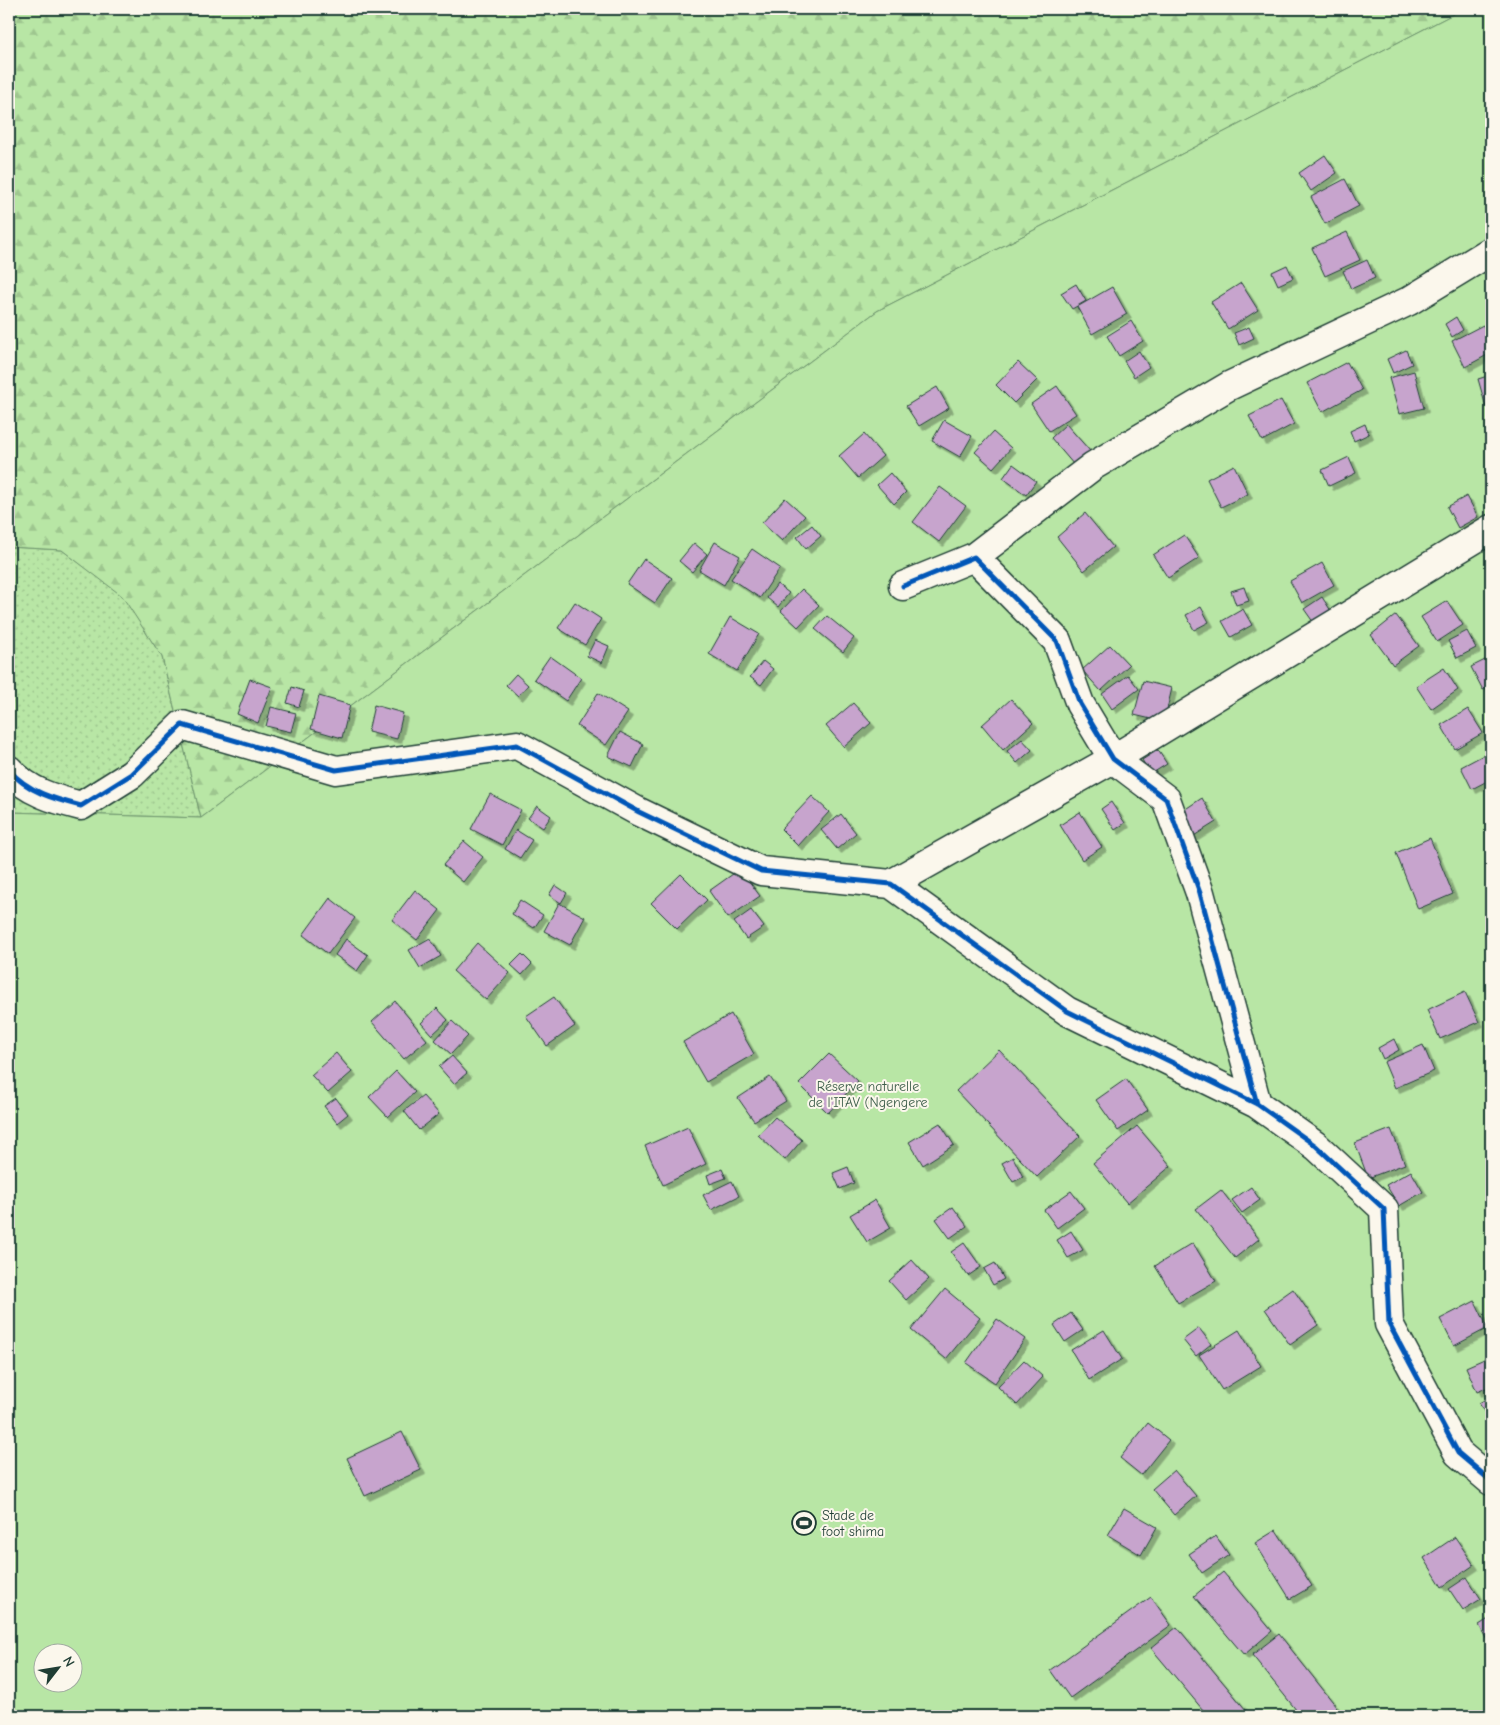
<svg xmlns="http://www.w3.org/2000/svg" width="1500" height="1725" font-family="'Comic Neue',sans-serif">
  <defs>
    <pattern id="grass-dots" width="8" height="8" patternUnits="userSpaceOnUse" patternTransform="scale(1.25)"><rect width="8" height="8" fill="#b8e6a5"/><path d="M2 2h.1M6 6h.1" fill="none" stroke="#9ec68f" stroke-width="1.8" stroke-linecap="round"/></pattern>
    <pattern id="forest-firs" width="22" height="20" patternUnits="userSpaceOnUse" patternTransform="scale(1.25)"><rect width="22" height="20" fill="#b8e6a5"/><path d="M5 1l3.5 6h-7zM16 11l3.5 6h-7z" fill="#9ec68f"/></pattern>
    <filter id="shadow"><feDropShadow dx="4.5" dy="4.5" stdDeviation="0" flood-color="#0004"/></filter>
  </defs>
  <rect width="100%" height="100%" fill="#ebdee3"/>
  <filter id="ink" filterUnits="userSpaceOnUse"><feTurbulence type="fractalNoise" baseFrequency=".02" numOctaves="2"/><feDisplacementMap in="SourceGraphic" scale="10" xChannelSelector="R" yChannelSelector="G"/><feConvolveMatrix kernelMatrix="1 2 1 2 8 2 1 2 1" color-interpolation-filters="sRGB"/></filter>
  <g filter="url(#ink)">
    <path fill="url(#grass-dots)" stroke="#6c926c" d="M 9,547 L 62,550 L 122,595 L 162,657 L 201,818 L 9,812 Z"/>
    <path fill="url(#forest-firs)" stroke="#6c926c" d="M 9,9 L 1463,9 L 877,311 L 201,818 L 162,657 L 122,596 L 62,550 L 9,547 Z"/>
    <path fill="#b8e6a5" stroke="#6c926c" fill-rule="evenodd" d="M 1463,9 L 1491,9 L 1491,1716 L 9,1716 L 9,812 L 201,818 L 877,311 ZM 42,1652 L 72,1652 L 72,1682 L 42,1682 Z"/>
    <path fill="#c7a4cd" stroke="#1f3d34" filter="url(#shadow)" d="M 1325,155 L 1337,173 L 1311,191 L 1299,173 Z
      M 1345,179 L 1359,206 L 1325,224 L 1311,197 Z
      M 1347,232 L 1360,260 L 1325,276 L 1312,248 Z
      M 1367,260 L 1375,278 L 1351,289 L 1343,271 Z
      M 1287,265 L 1293,278 L 1278,285 L 1272,272 Z
      M 1241,283 L 1258,310 L 1228,329 L 1211,302 Z
      M 1076,284 L 1086,301 L 1072,309 L 1061,293 Z
      M 1112,287 L 1127,314 L 1092,334 L 1077,307 Z
      M 1456,317 L 1463,330 L 1452,337 L 1445,324 Z
      M 1131,321 L 1143,341 L 1119,356 L 1107,336 Z
      M 1483,325 L 1491,341 L 1491,353 L 1465,367 L 1452,341 Z
      M 1249,327 L 1254,338 L 1239,345 L 1234,333 Z
      M 1406,350 L 1412,364 L 1393,373 L 1387,359 Z
      M 1139,351 L 1149,367 L 1134,377 L 1124,361 Z
      M 1018,362 L 1037,380 L 1014,403 L 996,385 Z
      M 1347,362 L 1362,390 L 1322,412 L 1307,383 Z
      M 1414,371 L 1424,408 L 1399,414 L 1389,378 Z
      M 1491,375 L 1491,405 L 1486,407 L 1478,379 Z
      M 1057,386 L 1076,414 L 1049,431 L 1031,404 Z
      M 937,387 L 949,408 L 919,426 L 906,406 Z
      M 1281,400 L 1294,424 L 1262,441 L 1249,416 Z
      M 944,420 L 972,436 L 960,457 L 932,441 Z
      M 1066,424 L 1090,451 L 1074,465 L 1051,438 Z
      M 1365,424 L 1369,434 L 1354,441 L 1350,431 Z
      M 993,432 L 1011,448 L 993,468 L 975,452 Z
      M 864,434 L 883,456 L 858,478 L 839,456 Z
      M 1349,457 L 1356,473 L 1329,486 L 1322,470 Z
      M 1013,464 L 1036,481 L 1026,495 L 1003,478 Z
      M 1234,465 L 1248,494 L 1221,507 L 1207,479 Z
      M 890,473 L 906,492 L 894,504 L 877,485 Z
      M 940,487 L 966,506 L 939,542 L 913,522 Z
      M 1467,496 L 1478,517 L 1458,528 L 1447,507 Z
      M 785,498 L 805,516 L 782,541 L 762,523 Z
      M 1085,513 L 1113,547 L 1084,571 L 1057,537 Z
      M 812,525 L 821,536 L 806,549 L 797,537 Z
      M 1184,535 L 1199,558 L 1168,578 L 1153,555 Z
      M 715,542 L 740,556 L 724,585 L 699,570 Z
      M 694,543 L 707,554 L 692,572 L 679,561 Z
      M 752,549 L 780,568 L 760,598 L 731,579 Z
      M 644,559 L 672,578 L 655,603 L 627,584 Z
      M 1322,563 L 1334,585 L 1302,603 L 1290,581 Z
      M 777,584 L 789,593 L 778,607 L 767,598 Z
      M 1244,587 L 1249,601 L 1236,605 L 1231,591 Z
      M 802,589 L 819,605 L 798,627 L 781,611 Z
      M 1322,597 L 1333,614 L 1316,626 L 1304,609 Z
      M 1447,601 L 1463,625 L 1437,642 L 1421,617 Z
      M 575,602 L 601,619 L 585,645 L 558,628 Z
      M 1201,607 L 1209,622 L 1194,630 L 1186,615 Z
      M 1243,609 L 1252,625 L 1231,637 L 1222,621 Z
      M 1396,615 L 1419,646 L 1393,665 L 1371,635 Z
      M 827,616 L 854,638 L 843,652 L 815,629 Z
      M 730,617 L 759,634 L 737,671 L 709,654 Z
      M 1467,631 L 1476,648 L 1457,658 L 1448,641 Z
      M 595,640 L 609,646 L 602,663 L 587,656 Z
      M 1110,645 L 1129,665 L 1101,691 L 1082,670 Z
      M 550,656 L 581,678 L 566,701 L 534,679 Z
      M 1491,657 L 1491,686 L 1483,690 L 1471,667 Z
      M 763,661 L 773,669 L 761,685 L 750,677 Z
      M 1444,668 L 1458,690 L 1431,709 L 1416,686 Z
      M 516,674 L 528,685 L 518,696 L 506,685 Z
      M 1128,675 L 1139,689 L 1112,709 L 1102,694 Z
      M 250,679 L 272,687 L 258,723 L 237,714 Z
      M 1143,681 L 1172,688 L 1164,722 L 1134,715 Z
      M 292,687 L 304,691 L 299,707 L 287,703 Z
      M 598,693 L 628,712 L 606,745 L 577,726 Z
      M 319,696 L 350,705 L 342,738 L 311,729 Z
      M 1011,699 L 1033,723 L 1003,750 L 982,725 Z
      M 853,703 L 871,723 L 844,747 L 826,726 Z
      M 374,705 L 403,713 L 397,739 L 368,732 Z
      M 271,707 L 296,713 L 291,732 L 266,726 Z
      M 1468,709 L 1483,733 L 1455,749 L 1441,725 Z
      M 620,732 L 643,744 L 632,767 L 608,756 Z
      M 1022,739 L 1032,750 L 1017,763 L 1007,751 Z
      M 1158,750 L 1167,764 L 1151,774 L 1142,760 Z
      M 1491,751 L 1491,779 L 1472,789 L 1461,767 Z
      M 490,794 L 521,810 L 502,845 L 471,829 Z
      M 812,796 L 829,812 L 798,846 L 781,829 Z
      M 1202,798 L 1216,822 L 1189,839 L 1175,816 Z
      M 1111,802 L 1125,823 L 1115,830 L 1101,809 Z
      M 537,806 L 551,816 L 543,828 L 528,818 Z
      M 1080,812 L 1102,847 L 1082,860 L 1060,825 Z
      M 841,814 L 856,833 L 837,849 L 821,830 Z
      M 516,830 L 532,840 L 520,858 L 505,849 Z
      M 1430,838 L 1453,894 L 1418,909 L 1396,853 Z
      M 464,841 L 483,857 L 463,882 L 443,865 Z
      M 740,869 L 760,896 L 728,918 L 709,891 Z
      M 681,874 L 707,900 L 677,929 L 651,903 Z
      M 555,885 L 567,893 L 561,903 L 549,895 Z
      M 415,890 L 440,910 L 417,940 L 392,920 Z
      M 330,898 L 355,918 L 328,954 L 303,935 Z
      M 520,900 L 543,915 L 534,928 L 512,914 Z
      M 559,903 L 585,917 L 570,945 L 544,931 Z
      M 751,910 L 764,927 L 746,939 L 734,922 Z
      M 430,938 L 441,956 L 420,968 L 409,950 Z
      M 346,939 L 368,955 L 357,971 L 335,955 Z
      M 477,943 L 510,973 L 486,1000 L 453,971 Z
      M 522,954 L 532,964 L 522,975 L 511,965 Z
      M 1465,992 L 1479,1022 L 1440,1039 L 1427,1010 Z
      M 554,997 L 575,1026 L 547,1046 L 526,1016 Z
      M 395,1001 L 427,1040 L 404,1059 L 372,1022 Z
      M 437,1008 L 448,1020 L 432,1035 L 421,1023 Z
      M 731,1014 L 754,1054 L 706,1082 L 683,1042 Z
      M 452,1021 L 468,1036 L 451,1054 L 435,1040 Z
      M 1394,1039 L 1399,1050 L 1383,1059 L 1378,1048 Z
      M 1423,1045 L 1434,1071 L 1395,1088 L 1384,1062 Z
      M 999,1050 L 1080,1136 L 1037,1177 L 956,1091 Z
      M 336,1053 L 352,1072 L 328,1093 L 311,1075 Z
      M 829,1054 L 858,1081 L 828,1113 L 799,1084 Z
      M 452,1056 L 467,1073 L 454,1084 L 439,1067 Z
      M 396,1071 L 415,1092 L 388,1117 L 369,1097 Z
      M 770,1077 L 786,1101 L 754,1121 L 738,1098 Z
      M 1126,1079 L 1148,1110 L 1118,1131 L 1096,1100 Z
      M 423,1096 L 439,1114 L 419,1130 L 404,1111 Z
      M 336,1098 L 348,1114 L 337,1123 L 324,1106 Z
      M 775,1117 L 802,1140 L 785,1160 L 758,1135 Z
      M 940,1123 L 954,1145 L 923,1165 L 909,1142 Z
      M 1137,1126 L 1171,1166 L 1127,1203 L 1093,1163 Z
      M 688,1127 L 706,1164 L 663,1185 L 645,1146 Z
      M 1391,1129 L 1405,1164 L 1368,1178 L 1355,1143 Z
      M 1013,1157 L 1023,1177 L 1013,1182 L 1002,1163 Z
      M 848,1167 L 854,1183 L 840,1189 L 833,1173 Z
      M 722,1169 L 726,1178 L 710,1184 L 707,1175 Z
      M 1411,1171 L 1423,1192 L 1399,1206 L 1386,1185 Z
      M 732,1181 L 739,1196 L 711,1210 L 703,1195 Z
      M 1251,1187 L 1260,1200 L 1242,1213 L 1232,1200 Z
      M 1221,1190 L 1259,1239 L 1235,1258 L 1196,1209 Z
      M 1071,1191 L 1084,1208 L 1057,1228 L 1044,1210 Z
      M 875,1200 L 891,1228 L 867,1242 L 850,1215 Z
      M 953,1207 L 967,1226 L 950,1238 L 936,1219 Z
      M 1071,1231 L 1083,1250 L 1068,1258 L 1057,1240 Z
      M 964,1243 L 981,1267 L 968,1276 L 951,1252 Z
      M 1193,1243 L 1216,1281 L 1178,1303 L 1155,1266 Z
      M 912,1260 L 929,1279 L 906,1300 L 889,1281 Z
      M 995,1263 L 1004,1279 L 993,1285 L 984,1269 Z
      M 945,1289 L 980,1318 L 946,1359 L 911,1330 Z
      M 1293,1289 L 1318,1325 L 1290,1345 L 1265,1309 Z
      M 1475,1301 L 1488,1328 L 1454,1346 L 1440,1319 Z
      M 1071,1313 L 1083,1330 L 1065,1342 L 1054,1325 Z
      M 997,1319 L 1025,1339 L 995,1383 L 966,1363 Z
      M 1199,1328 L 1211,1344 L 1196,1356 L 1183,1340 Z
      M 1104,1330 L 1122,1359 L 1089,1380 L 1071,1350 Z
      M 1239,1330 L 1261,1366 L 1222,1390 L 1199,1355 Z
      M 1491,1356 L 1491,1386 L 1477,1392 L 1466,1367 Z
      M 1024,1360 L 1043,1377 L 1017,1405 L 998,1387 Z
      M 1491,1396 L 1491,1423 L 1479,1403 Z
      M 1148,1423 L 1169,1440 L 1141,1475 L 1120,1458 Z
      M 402,1432 L 421,1470 L 365,1496 L 347,1458 Z
      M 1174,1470 L 1196,1496 L 1174,1515 L 1152,1489 Z
      M 1124,1508 L 1157,1527 L 1141,1555 L 1108,1535 Z
      M 1276,1530 L 1312,1586 L 1290,1599 L 1255,1543 Z
      M 1216,1536 L 1229,1555 L 1202,1573 L 1189,1554 Z
      M 1455,1537 L 1474,1565 L 1442,1587 L 1424,1558 Z
      M 1223,1572 L 1272,1631 L 1244,1655 L 1194,1596 Z
      M 1467,1577 L 1481,1599 L 1463,1610 L 1449,1589 Z
      M 1151,1597 L 1171,1625 L 1070,1698 L 1050,1670 Z
      M 1490,1618 L 1491,1620 L 1491,1648 L 1479,1625 Z
      M 1177,1627 L 1251,1716 L 1208,1716 L 1151,1648 Z
      M 1279,1634 L 1344,1716 L 1301,1716 L 1252,1655 Z"/>
    <g fill="none" stroke-linecap="round" stroke-linejoin="round">
      <g stroke="#1f3d34" stroke-width="31">
        <path id="minor" d="M 974,557 L 1093,466 L 1229,386 L 1409,301 L 1491,251
          M 903,586 L 974,557 L 1057,641 L 1080,704 L 1113,759 L 1166,799 L 1200,893 L 1257,1104
          M 9,770 C 28,792 54,799 81,806 L 132,774 L 182,725 L 336,770 L 517,745 L 639,812 L 761,871 L 891,884 L 1067,1011 L 1257,1104 L 1316,1146 L 1384,1209 L 1389,1324 L 1458,1453 L 1491,1481
          M 891,884 L 1113,759 L 1491,529"/>
      </g>
      <use href="#minor" stroke="#fbf7ec" stroke-width="28"/>
      <g stroke="#fbf7ec" stroke-width="8">
        <path id="cycleway" d="M 903,586 L 974,557 L 1057,641 L 1080,704 L 1113,759 L 1166,799 L 1200,893 L 1257,1104
          M 9,770 C 28,792 54,799 81,806 L 132,774 L 182,725 L 336,770 L 517,745 L 639,812 L 761,871 L 891,884 L 1067,1011 L 1257,1104 L 1316,1146 L 1384,1209 L 1389,1324 L 1458,1453 L 1491,1481"/>
      </g>
      <use href="#cycleway" stroke="#0057b8" stroke-width="5"/>
    </g>
  </g>
  <defs>
    <g id="stadium-ring" transform="scale(1.25)"><circle r="9.5" fill="#fbf7ec" stroke="#1f3d34" stroke-width="1.5"/><path d="M0-5a6.5 5 0 1 0 0 10a6.5 5 0 1 0 0-10ZM-3.5-1.8h7v3.6h-7Z" fill="#1f3d34"/></g>
  </defs>
  <g fill-rule="evenodd">
    <use href="#stadium-ring" x="804" y="1523"/>
  </g>
  <g text-anchor="middle" stroke-width="4" stroke-linejoin="round" paint-order="stroke">
    <g font-size="14" fill="#3e5f4b" stroke="#fbf7ec">
      <text x="868" y="1091">Réserve naturelle<tspan x="868" dy="16">de l'ITAV (Ngengere</tspan></text>
    </g>
    <g font-size="14" fill="#1f3d34" stroke="#fbf7ec" text-anchor="start">
      <text x="822" y="1520">Stade de<tspan x="822" dy="16">foot shima</tspan></text>
    </g>
  </g>
  <rect width="1500" height="1725" fill="none" stroke="#fbf7ec" stroke-width="30"/>
  <rect x="15" y="15" width="1470" height="1695" fill="none" stroke="#1f3d34" stroke-width="2" filter="url(#ink)"/>
  <g transform="translate(58 1668) rotate(59)"><circle r="24" fill="#fbf7ec" stroke="#a3ada2"/>
  <path d="M0-4L9 19L0 12L-9 19Z" fill="#1f3d34"/>
  <text y="-8" font-size="14" font-weight="bold" text-anchor="middle" fill="#1f3d34">N</text>
  </g>
</svg>
